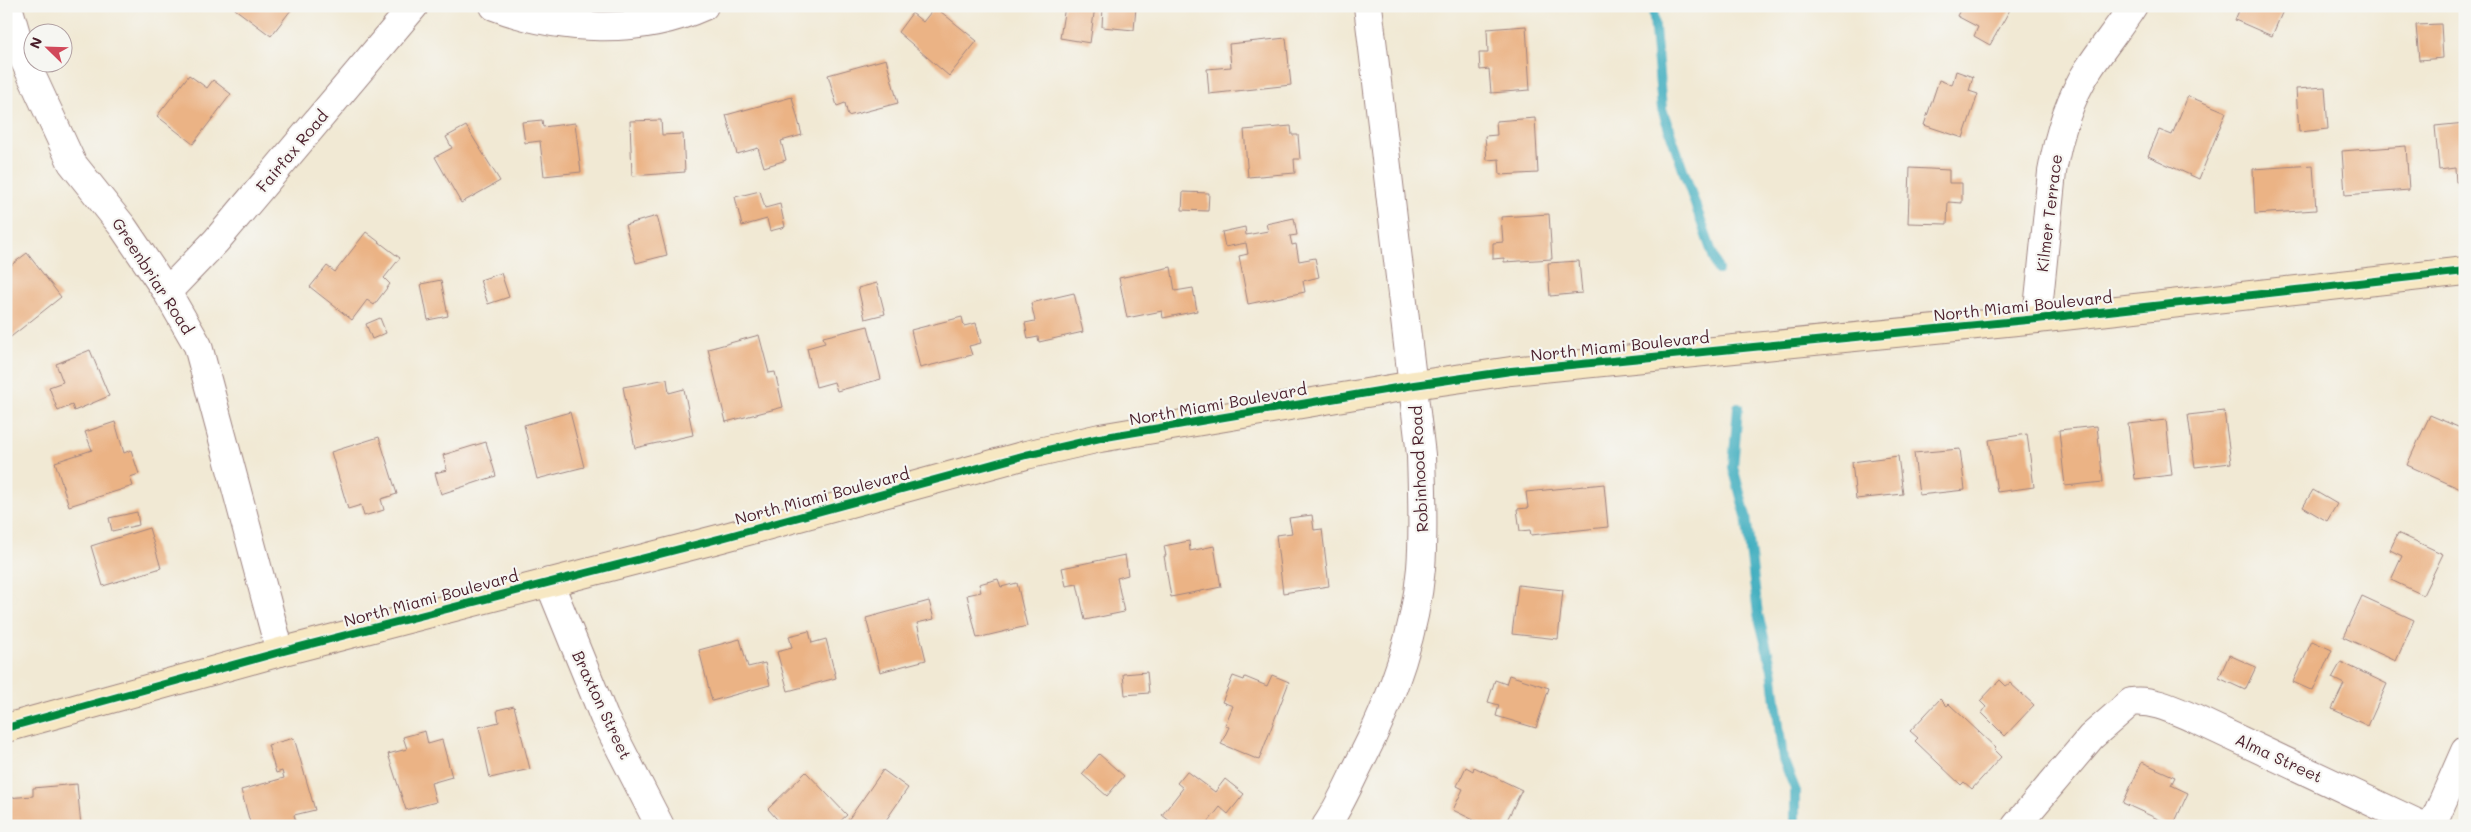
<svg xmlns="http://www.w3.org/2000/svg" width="2471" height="832" font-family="Mali,sans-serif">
  <rect width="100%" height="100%" fill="#f6f6f2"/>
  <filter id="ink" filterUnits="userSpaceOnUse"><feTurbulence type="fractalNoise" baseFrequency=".02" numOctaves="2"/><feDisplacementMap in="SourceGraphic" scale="10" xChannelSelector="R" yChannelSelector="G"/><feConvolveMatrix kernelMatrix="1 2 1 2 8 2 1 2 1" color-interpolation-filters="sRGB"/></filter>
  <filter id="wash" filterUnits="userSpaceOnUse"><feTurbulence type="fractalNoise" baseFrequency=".0096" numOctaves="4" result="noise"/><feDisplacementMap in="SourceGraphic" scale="20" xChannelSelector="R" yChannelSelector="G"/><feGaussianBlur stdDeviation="1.12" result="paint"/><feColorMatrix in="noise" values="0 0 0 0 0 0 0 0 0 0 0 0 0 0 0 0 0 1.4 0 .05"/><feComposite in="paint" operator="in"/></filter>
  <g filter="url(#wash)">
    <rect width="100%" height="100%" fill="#f1e9d4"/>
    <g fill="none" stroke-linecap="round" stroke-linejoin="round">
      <path stroke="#43afc0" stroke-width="10" d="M 1653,6 L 1662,109 L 1718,270
        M 1738,407 L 1733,467 L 1746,516 L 1758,614 L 1772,669 L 1783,759 L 1795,789 L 1795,826"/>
    </g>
    <g id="blocks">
      <path fill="#ebb385" d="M 236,6 L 294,6 L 271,36 L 235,9 Z
        M 1065,6 L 1095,6 L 1090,43 L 1060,38 Z
        M 1103,6 L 1136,7 L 1134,30 L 1102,27 Z
        M 1962,6 L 2012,6 L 1990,45 L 1974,36 L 1978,27 L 1957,16 Z
        M 2241,6 L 2285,6 L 2272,36 L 2235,20 Z
        M 935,7 L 977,41 L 949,76 L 898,32 L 912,13 L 923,22 Z
        M 2441,24 L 2443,58 L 2419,60 L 2416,25 Z
        M 1526,26 L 1530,90 L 1491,93 L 1489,69 L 1480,70 L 1479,53 L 1488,53 L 1487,29 Z
        M 1286,38 L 1291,85 L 1209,94 L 1207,69 L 1231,67 L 1229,44 Z
        M 886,59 L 898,103 L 848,116 L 845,103 L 837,106 L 828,75 Z
        M 1956,71 L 1973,77 L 1969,91 L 1978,94 L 1963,138 L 1924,125 L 1939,80 L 1952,85 Z
        M 189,75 L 207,88 L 213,80 L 231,94 L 193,144 L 157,116 Z
        M 2325,87 L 2328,129 L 2299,132 L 2296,89 Z
        M 2188,96 L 2226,112 L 2199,179 L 2148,156 L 2159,130 L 2172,135 Z
        M 792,97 L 802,135 L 781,141 L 786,160 L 764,167 L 758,148 L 737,154 L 726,115 Z
        M 1535,118 L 1538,173 L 1500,175 L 1499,159 L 1487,160 L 1485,136 L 1497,135 L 1496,121 Z
        M 542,120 L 543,127 L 575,123 L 581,172 L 544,176 L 540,141 L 525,143 L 522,122 Z
        M 661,120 L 662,135 L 683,134 L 685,172 L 632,176 L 630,121 Z
        M 2465,123 L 2465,181 L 2456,182 L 2455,168 L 2439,170 L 2435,126 Z
        M 466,126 L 500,181 L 461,203 L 435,157 L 452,148 L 446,137 Z
        M 1291,126 L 1292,135 L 1298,135 L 1300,159 L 1294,159 L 1295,173 L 1248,177 L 1244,130 Z
        M 2406,146 L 2409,190 L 2345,195 L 2342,151 Z
        M 2313,165 L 2316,210 L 2255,214 L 2253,169 Z
        M 1910,168 L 1949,170 L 1949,183 L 1962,183 L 1962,203 L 1948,202 L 1947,224 L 1908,223 Z
        M 760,191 L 765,208 L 780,204 L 785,227 L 770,231 L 767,219 L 742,226 L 735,197 Z
        M 1183,192 L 1209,193 L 1208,211 L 1182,210 Z
        M 1549,214 L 1552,259 L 1504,262 L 1504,258 L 1493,259 L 1493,243 L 1503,242 L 1501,217 Z
        M 657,216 L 667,255 L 636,263 L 625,225 Z
        M 1294,218 L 1297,235 L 1290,236 L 1292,245 L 1296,244 L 1299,261 L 1315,258 L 1319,277 L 1303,281 L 1305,292 L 1248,304 L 1239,256 L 1248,254 L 1246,243 L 1225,247 L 1222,232 L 1245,227 L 1246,235 L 1268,231 L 1266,224 Z
        M 366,232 L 400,258 L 384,278 L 390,284 L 374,305 L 367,300 L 352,320 L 310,287 L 327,266 L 335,272 Z
        M 27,253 L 61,297 L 7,340 L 6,269 Z
        M 1579,261 L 1582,293 L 1550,296 L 1548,263 Z
        M 1171,267 L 1175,291 L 1193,288 L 1197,311 L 1163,318 L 1162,311 L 1127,318 L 1119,278 Z
        M 501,273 L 509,297 L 488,304 L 480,280 Z
        M 441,280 L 448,316 L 428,320 L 421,284 Z
        M 877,283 L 885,314 L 865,319 L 858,288 Z
        M 1074,293 L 1083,332 L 1039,342 L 1038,337 L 1028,339 L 1025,323 L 1035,321 L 1031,303 Z
        M 962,317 L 964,326 L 976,323 L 981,343 L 969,346 L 972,355 L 920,368 L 911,330 Z
        M 380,318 L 386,333 L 372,339 L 366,324 Z
        M 868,326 L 881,379 L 837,391 L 834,382 L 816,387 L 807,348 L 825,343 L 823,337 Z
        M 759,335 L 769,373 L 775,372 L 783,407 L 726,422 L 708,349 Z
        M 90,350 L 109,396 L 74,411 L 72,405 L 58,411 L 49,387 L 63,382 L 56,364 Z
        M 667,379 L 669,393 L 684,389 L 693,435 L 635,448 L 623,387 Z
        M 2224,411 L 2231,463 L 2195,467 L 2188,415 Z
        M 570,412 L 584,467 L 537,479 L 524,425 Z
        M 2430,415 L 2465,430 L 2465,491 L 2407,465 Z
        M 2166,420 L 2172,475 L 2135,479 L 2128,424 Z
        M 115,422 L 124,453 L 131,450 L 139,474 L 130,477 L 133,486 L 69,506 L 55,462 L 92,450 L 85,432 Z
        M 2097,426 L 2103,482 L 2065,486 L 2059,430 Z
        M 2027,434 L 2034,487 L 1997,492 L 1989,440 Z
        M 379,437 L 397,494 L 381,499 L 384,510 L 364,516 L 361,505 L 348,509 L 331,452 Z
        M 486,442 L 496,476 L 441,494 L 435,473 L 447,470 L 443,455 Z
        M 1960,449 L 1965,490 L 1919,495 L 1914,453 Z
        M 1898,456 L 1903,494 L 1856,499 L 1852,462 Z
        M 1604,484 L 1608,527 L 1531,535 L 1530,530 L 1520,531 L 1517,509 L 1528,508 L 1526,492 Z
        M 2313,490 L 2337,504 L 2327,521 L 2303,507 Z
        M 137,512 L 139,525 L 112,531 L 109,518 Z
        M 1312,515 L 1314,530 L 1322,529 L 1329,586 L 1283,593 L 1276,535 L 1292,533 L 1289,518 Z
        M 149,528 L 161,568 L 103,586 L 91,546 Z
        M 2398,533 L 2443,554 L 2423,595 L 2391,580 L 2402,556 L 2390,550 Z
        M 1189,541 L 1190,551 L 1214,546 L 1221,587 L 1171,597 L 1164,556 L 1166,556 L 1164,546 Z
        M 1125,555 L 1128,575 L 1117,578 L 1124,612 L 1085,620 L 1077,584 L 1066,586 L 1062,568 Z
        M 998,579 L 1001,587 L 1017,583 L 1027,626 L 977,638 L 967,595 L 981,592 L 979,584 Z
        M 1518,585 L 1563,590 L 1558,639 L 1512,634 Z
        M 2362,596 L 2414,620 L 2396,661 L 2343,637 Z
        M 929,601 L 934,619 L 917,623 L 926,660 L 880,672 L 866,618 Z
        M 809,631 L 812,643 L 826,639 L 836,678 L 788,691 L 777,652 L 792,648 L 789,636 Z
        M 740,639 L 748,667 L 765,663 L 770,685 L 712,701 L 699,650 Z
        M 2312,641 L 2332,650 L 2313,691 L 2293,682 Z
        M 2229,655 L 2256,667 L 2245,690 L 2219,678 Z
        M 2341,662 L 2387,684 L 2368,726 L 2332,709 L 2344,684 L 2332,678 Z
        M 1147,672 L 1149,693 L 1125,695 L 1123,674 Z
        M 1272,675 L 1289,682 L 1259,760 L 1221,744 L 1229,727 L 1225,725 L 1233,706 L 1222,702 L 1233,676 L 1244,680 L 1245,677 L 1267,686 Z
        M 1509,675 L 1549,688 L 1536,728 L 1496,716 L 1499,705 L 1488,702 L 1495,680 L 1506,684 Z
        M 2000,680 L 2006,686 L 2010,683 L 2034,705 L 2005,736 L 1982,713 L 1986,707 L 1980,701 Z
        M 1940,699 L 1947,706 L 1949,704 L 1996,748 L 1994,750 L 2001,757 L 1972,789 L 1964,782 L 1961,785 L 1915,741 L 1918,738 L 1910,731 Z
        M 514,706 L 530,769 L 490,778 L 479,727 L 499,722 L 497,710 Z
        M 425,731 L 428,744 L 442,740 L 452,777 L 431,783 L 436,802 L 406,810 L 388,754 L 407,749 L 403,737 Z
        M 294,738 L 315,810 L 294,815 L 297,826 L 251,826 L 241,790 L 284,778 L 282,771 L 276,773 L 268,745 Z
        M 1099,754 L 1124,776 L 1107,796 L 1082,774 Z
        M 2142,762 L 2175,777 L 2171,785 L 2188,793 L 2173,826 L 2123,803 Z
        M 1466,767 L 1473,771 L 1474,767 L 1522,790 L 1504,826 L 1486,826 L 1453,810 L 1463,789 L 1457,786 Z
        M 883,770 L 908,788 L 882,826 L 849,826 L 846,823 Z
        M 1187,771 L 1215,792 L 1225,779 L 1244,794 L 1228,814 L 1220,807 L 1205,826 L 1176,826 L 1162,815 L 1183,788 L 1177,783 Z
        M 806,772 L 847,815 L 837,824 L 838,826 L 783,826 L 768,809 Z
        M 77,784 L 81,826 L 7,826 L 6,798 L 33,796 L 33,788 Z"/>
    </g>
  </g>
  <g filter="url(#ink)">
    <use href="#blocks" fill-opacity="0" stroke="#9e8480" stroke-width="1"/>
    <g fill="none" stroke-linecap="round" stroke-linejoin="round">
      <g stroke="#9e8480" stroke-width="30">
        <path id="minor" d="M 8,6 L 22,55 L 72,163 L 123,227 L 167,292 L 198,346 L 280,652
          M 494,6 C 559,31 640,35 704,6
          M 167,292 L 216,241 L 414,6
          M 2037,319 L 2052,172 C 2058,138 2069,99 2088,70 C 2102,48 2119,28 2133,6
          M 549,582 L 604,717 L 660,826
          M 1326,826 C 1339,807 1348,786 1358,766 C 1390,704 1415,638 1421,568 C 1424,531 1422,493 1421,455 L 1368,6
          M 2016,826 L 2091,737 L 2131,702 C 2152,699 2174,710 2193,718 L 2423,826
          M 2432,826 L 2465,751"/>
      </g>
      <g stroke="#9e8480" stroke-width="30">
        <path id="secondary" d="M 6,728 L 280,652 L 722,538 L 1026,455 L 1100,438 L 1414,385 L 1511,371 L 2037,319 L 2465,271"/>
      </g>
      <use href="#minor" stroke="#fff" stroke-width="28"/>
      <use href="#secondary" stroke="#f7e8c3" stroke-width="28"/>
      <g stroke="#f6f6f2" stroke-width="11">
        <path id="cycleway" d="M 6,728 L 280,652 L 722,538 L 1026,455 L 1100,438 L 1414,385 L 1511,371 L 2037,319 L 2465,271"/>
      </g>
      <use href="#cycleway" stroke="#00873e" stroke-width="8"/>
    </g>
  </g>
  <g text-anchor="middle" stroke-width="4.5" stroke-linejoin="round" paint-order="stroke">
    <g font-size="16" fill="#4a1f2b" stroke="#f6f6f2">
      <text transform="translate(292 151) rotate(-50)" y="6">Fairfax Road</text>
      <text transform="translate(2049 213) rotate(-83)" y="6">Kilmer Terrace</text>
      <text transform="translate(153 276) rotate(57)" y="6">Greenbriar Road</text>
      <text transform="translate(2023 306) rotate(-6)" y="6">North Miami Boulevard</text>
      <text transform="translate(1620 346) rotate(-6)" y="6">North Miami Boulevard</text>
      <text transform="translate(1218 404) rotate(-10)" y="6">North Miami Boulevard</text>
      <text transform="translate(1419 469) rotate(-93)" y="6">Robinhood Road</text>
      <text transform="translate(822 496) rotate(-15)" y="6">North Miami Boulevard</text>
      <text transform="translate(431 598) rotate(-15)" y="6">North Miami Boulevard</text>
      <text transform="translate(602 705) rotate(65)" y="6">Braxton Street</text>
      <text transform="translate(2279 758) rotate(25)" y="6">Alma Street</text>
    </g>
  </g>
  <rect width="2471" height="832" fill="none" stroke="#f6f6f2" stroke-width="25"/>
  <g transform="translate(48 48) rotate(293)"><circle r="24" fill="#f6f6f2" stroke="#b1a0a2"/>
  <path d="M0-4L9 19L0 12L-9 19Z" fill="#d1495b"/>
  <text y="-8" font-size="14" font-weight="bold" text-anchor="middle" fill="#4a1f2b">N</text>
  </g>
</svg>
